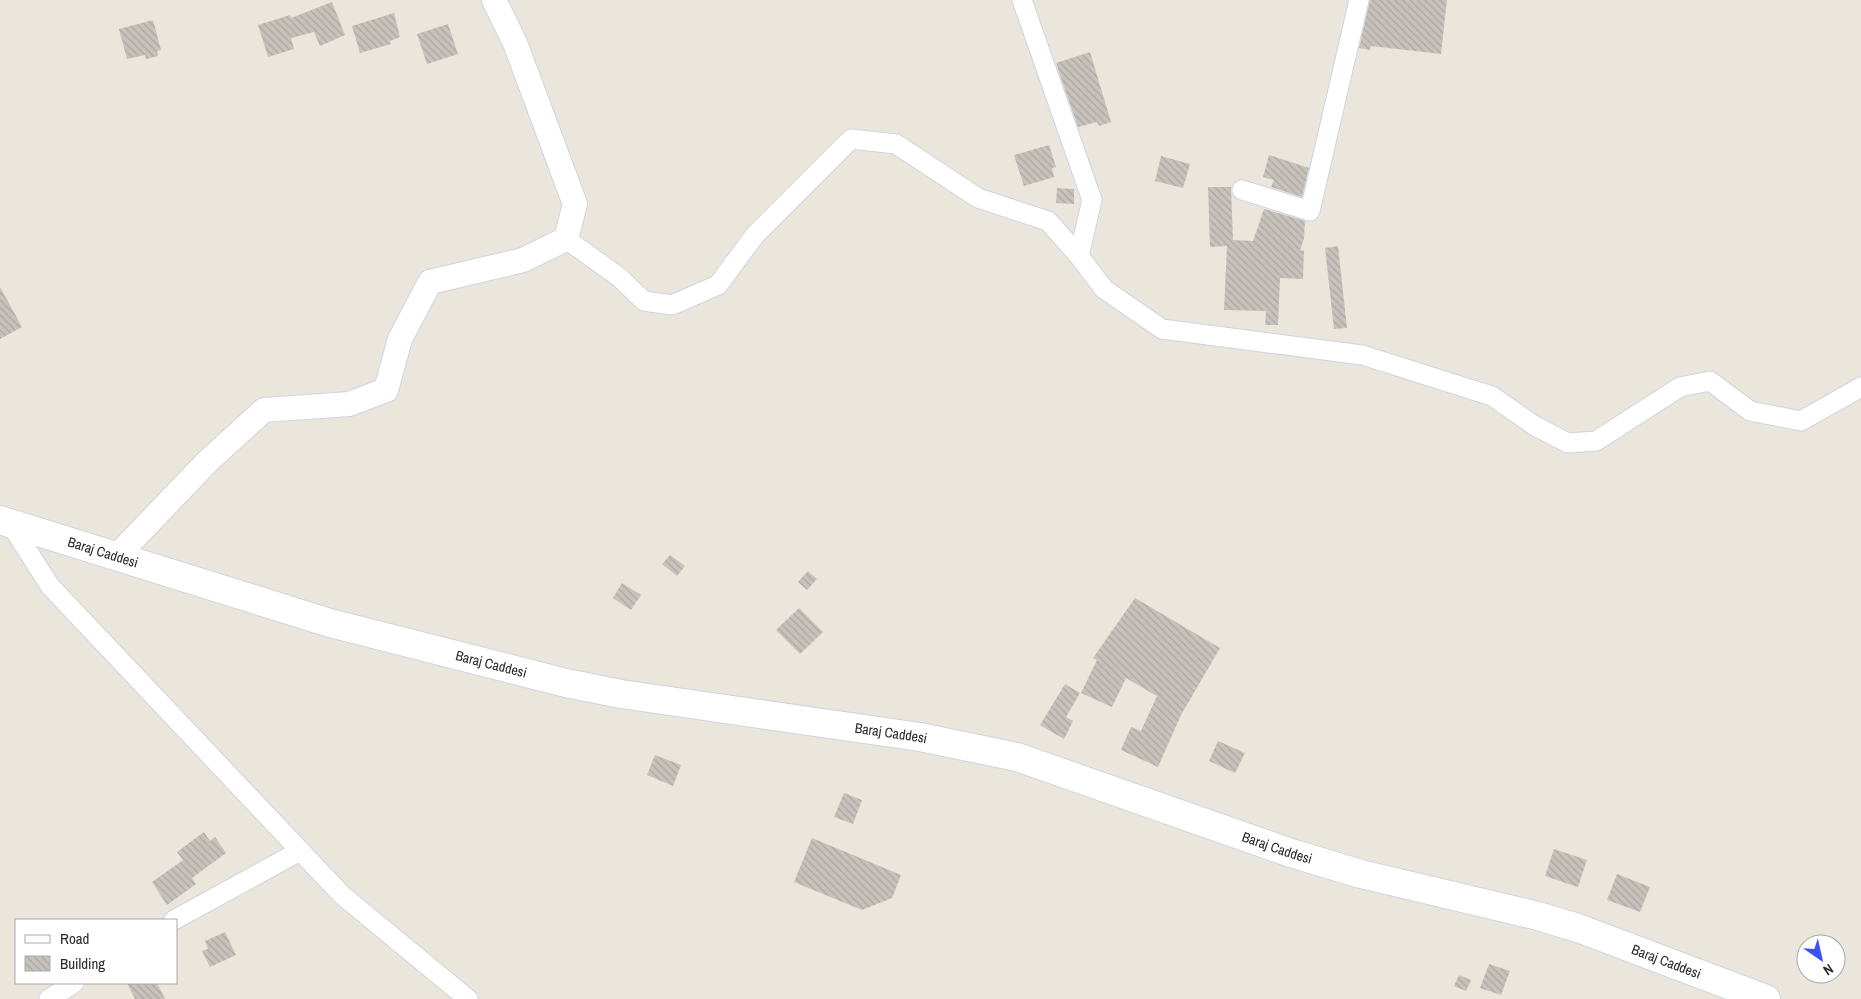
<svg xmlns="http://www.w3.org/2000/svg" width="1861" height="999" font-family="'Archivo Narrow',sans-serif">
  <defs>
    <pattern id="building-back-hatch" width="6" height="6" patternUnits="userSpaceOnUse" patternTransform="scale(1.25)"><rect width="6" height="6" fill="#c7c2bb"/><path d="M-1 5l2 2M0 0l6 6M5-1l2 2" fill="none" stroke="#aba7a1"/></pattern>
  </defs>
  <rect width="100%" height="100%" fill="#ebe6db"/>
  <path fill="url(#building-back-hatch)" d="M 1370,0 L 1447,0 L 1441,54 L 1371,46 L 1370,50 L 1359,48 Z
    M 332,2 L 345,35 L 320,46 L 314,32 L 291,38 L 294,49 L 268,57 L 258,25 L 290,15 L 291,18 Z
    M 394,13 L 400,37 L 390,41 L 391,44 L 360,53 L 352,26 Z
    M 153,20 L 161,50 L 157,51 L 158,56 L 146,59 L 145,55 L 127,59 L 119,29 Z
    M 448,24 L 458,54 L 427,64 L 417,34 Z
    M 1090,52 L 1111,122 L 1099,126 L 1097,122 L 1078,127 L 1056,63 Z
    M 1049,145 L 1056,167 L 1052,168 L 1054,177 L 1024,186 L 1014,155 Z
    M 1269,155 L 1309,168 L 1302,197 L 1271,187 L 1274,180 L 1263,177 Z
    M 1161,156 L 1190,164 L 1183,188 L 1155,181 Z
    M 1208,187 L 1231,187 L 1233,240 L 1253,241 L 1264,209 L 1305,221 L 1304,238 L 1300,251 L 1304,250 L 1303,279 L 1280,278 L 1278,325 L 1265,325 L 1266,311 L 1224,310 L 1227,246 L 1210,247 Z
    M 1057,188 L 1074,189 L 1074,204 L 1056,203 Z
    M 1338,246 L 1347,328 L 1334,329 L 1325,248 Z
    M 0,287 L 22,327 L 0,339 Z
    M 670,555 L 685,566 L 677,576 L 662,564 Z
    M 808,571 L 817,579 L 807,590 L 798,582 Z
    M 622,583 L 641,595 L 631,610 L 613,598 Z
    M 1135,598 L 1220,648 L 1181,715 L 1158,767 L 1121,750 L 1131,727 L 1141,731 L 1157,696 L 1126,678 L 1112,707 L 1081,693 L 1097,660 L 1093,658 Z
    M 799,608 L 823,632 L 800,654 L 776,630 Z
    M 1065,684 L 1080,693 L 1066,717 L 1073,721 L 1064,739 L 1040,725 Z
    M 1218,741 L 1245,753 L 1235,773 L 1209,761 Z
    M 655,755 L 681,765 L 673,786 L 647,775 Z
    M 844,793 L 862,800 L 853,824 L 834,817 Z
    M 204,832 L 210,841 L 215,837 L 226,853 L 192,878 L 196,884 L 167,905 L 152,882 L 183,860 L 177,852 Z
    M 812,838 L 901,875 L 892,898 L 862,910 L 794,882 Z
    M 1554,849 L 1587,860 L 1578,887 L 1545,876 Z
    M 1617,874 L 1650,887 L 1640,912 L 1607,900 Z
    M 225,932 L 236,955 L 210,967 L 202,951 L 208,949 L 205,941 Z
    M 1489,964 L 1510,971 L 1501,995 L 1480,988 Z
    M 1459,975 L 1471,980 L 1466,991 L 1454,986 Z
    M 127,983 L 157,983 L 165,999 L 135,999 Z"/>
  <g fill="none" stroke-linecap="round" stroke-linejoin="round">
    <g stroke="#d0d3e2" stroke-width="21">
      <path id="minor" d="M 1022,0 L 1092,200 L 1079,256
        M 1242,190 L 1310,211 L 1359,0
        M 566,239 L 619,277 L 644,301 L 672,305 L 718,285 L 755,235 L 851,139 L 896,144 L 978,198 L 1048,221 L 1079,256 L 1104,289 L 1162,329 L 1362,355 L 1492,396 L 1535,426 L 1568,443 L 1596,441 L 1680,387 L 1710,381 L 1750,411 L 1801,421 L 1861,387
        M 11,525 L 50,586 L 342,895 L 468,999
        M 174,920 L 300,851
        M 49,999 L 74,983"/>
    </g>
    <g stroke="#d0d3e2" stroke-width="26">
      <path id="tertiary" d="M 116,557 L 208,461 L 264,410 L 349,404 L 386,390 L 400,339 L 430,282 L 523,260 L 566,239 L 575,204 L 515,43 L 494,0"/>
    </g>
    <g stroke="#d0d3e2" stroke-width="30">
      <g id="secondary">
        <path id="s1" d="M 0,520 L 330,623 L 566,683 L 621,694 L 920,737 L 1017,757 L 1291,853 L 1361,874 L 1538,916 L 1578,928 L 1766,999"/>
      </g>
    </g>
    <use href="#minor" stroke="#fff" stroke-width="19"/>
    <use href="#tertiary" stroke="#fff" stroke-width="24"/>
    <use href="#secondary" stroke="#fff" stroke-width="28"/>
  </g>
  <g text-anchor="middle" stroke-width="4.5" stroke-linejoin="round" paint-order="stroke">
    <g font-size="14" fill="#292929" stroke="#fff">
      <text dy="5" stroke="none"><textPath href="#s1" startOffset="108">Baraj Caddesi</textPath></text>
      <text dy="5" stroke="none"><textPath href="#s1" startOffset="512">Baraj Caddesi</textPath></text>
      <text dy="5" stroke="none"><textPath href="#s1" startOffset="918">Baraj Caddesi</textPath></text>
      <text dy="5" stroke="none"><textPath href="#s1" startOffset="1322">Baraj Caddesi</textPath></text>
      <text dy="5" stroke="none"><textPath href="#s1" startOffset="1728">Baraj Caddesi</textPath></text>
    </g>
  </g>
  <rect x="15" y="919" width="162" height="65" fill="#ffffff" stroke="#a9a9a9"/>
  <rect x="25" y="935" width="25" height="8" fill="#ffffff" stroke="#a9a9a9"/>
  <text x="60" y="944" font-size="15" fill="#292929">Road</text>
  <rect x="25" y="956" width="25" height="15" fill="url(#building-back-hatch)" stroke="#a9a9a9"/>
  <text x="60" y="969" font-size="15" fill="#292929">Building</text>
  <g transform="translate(1821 959) rotate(146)"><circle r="24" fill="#ffffff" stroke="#a9a9a9"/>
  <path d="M0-4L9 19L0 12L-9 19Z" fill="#3c52f7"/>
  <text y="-8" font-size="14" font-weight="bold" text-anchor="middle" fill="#292929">N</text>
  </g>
</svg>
